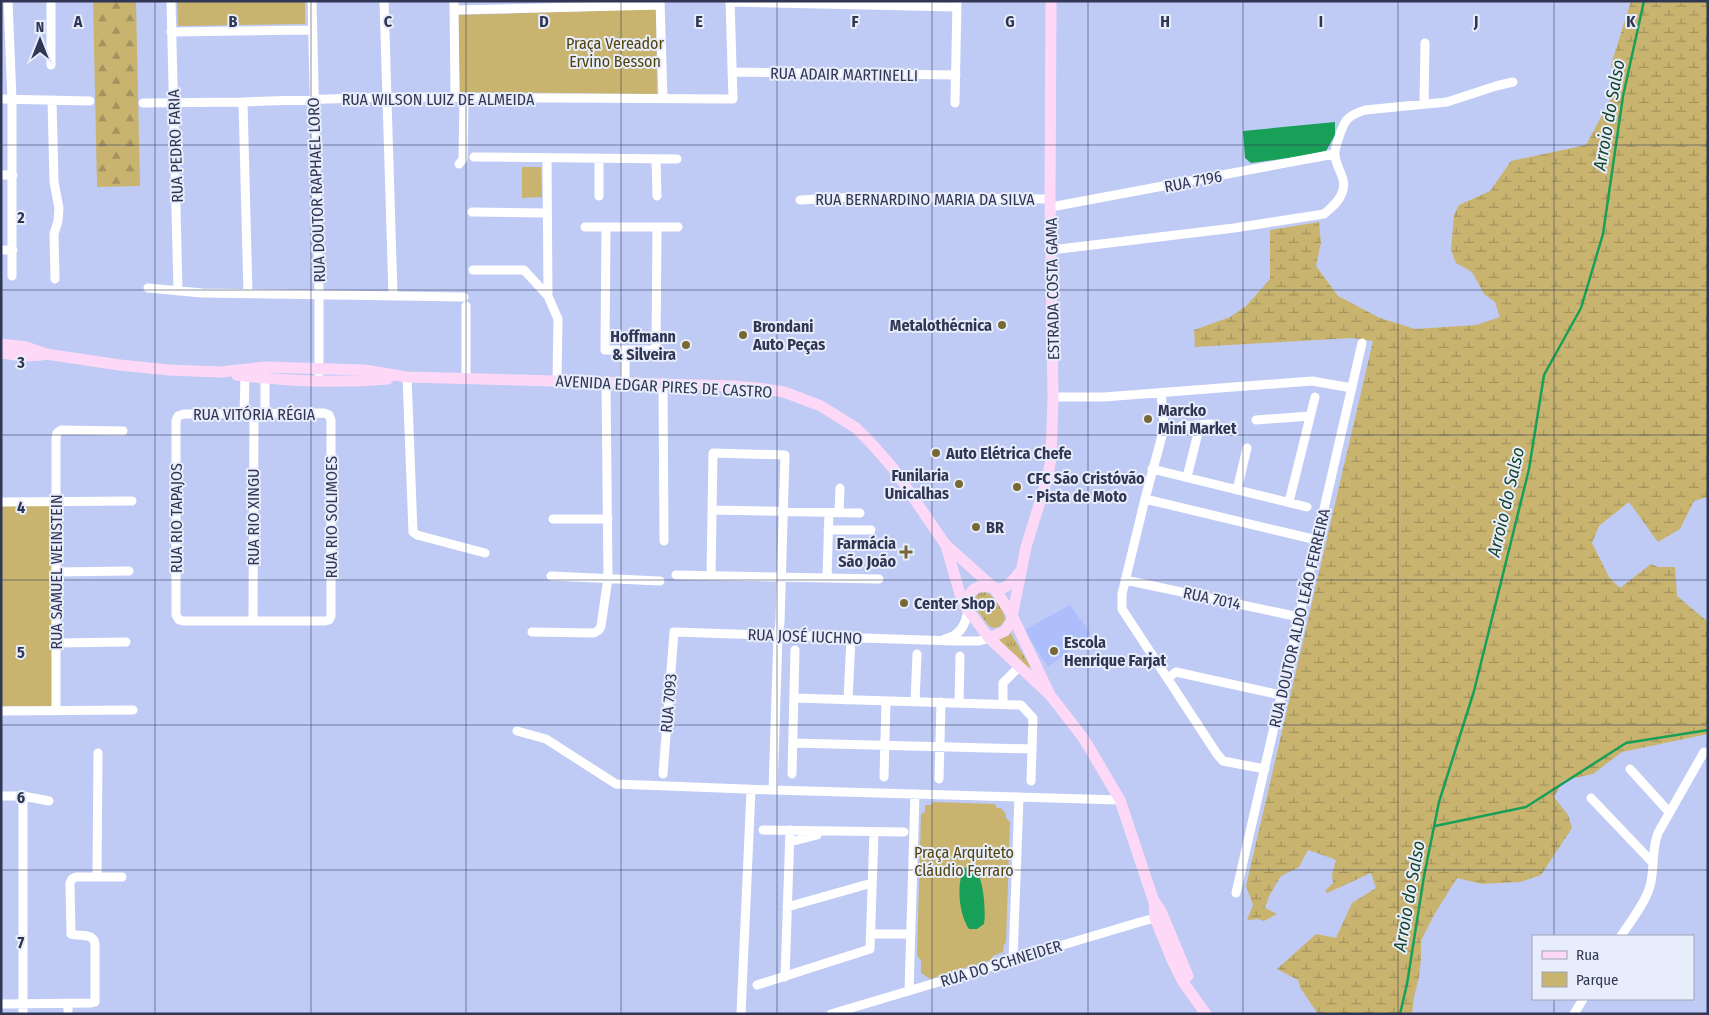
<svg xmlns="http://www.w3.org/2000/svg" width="1709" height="1015" font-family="'Fira Sans Condensed',sans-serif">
  <defs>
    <pattern id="grass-tufts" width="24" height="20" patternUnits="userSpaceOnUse" patternTransform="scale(1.25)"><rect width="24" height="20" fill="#c9b46f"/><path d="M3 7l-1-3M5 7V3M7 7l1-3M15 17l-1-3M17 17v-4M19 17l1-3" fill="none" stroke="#a4935e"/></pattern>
    <pattern id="forest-firs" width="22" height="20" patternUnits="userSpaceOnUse" patternTransform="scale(1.25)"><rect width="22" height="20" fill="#c9b46f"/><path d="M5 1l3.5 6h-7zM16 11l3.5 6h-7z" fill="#a4935e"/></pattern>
    <pattern id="wetland-marsh" width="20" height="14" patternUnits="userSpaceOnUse" patternTransform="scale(1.25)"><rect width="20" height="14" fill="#c9b46f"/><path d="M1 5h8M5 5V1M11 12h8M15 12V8" fill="none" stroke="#a4935e"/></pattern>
  </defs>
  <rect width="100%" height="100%" fill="#bfcbf5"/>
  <path fill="#aebefc" d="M 1070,605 L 1091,634 L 1048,667 L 1024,630 Z"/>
  <path fill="url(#grass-tufts)" d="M 979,593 C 983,593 984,592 987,593 C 995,596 1005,612 1005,620 L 999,627 L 993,628 L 988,625 L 975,607 L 975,598 Z
    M 1010,632 L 1030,666 L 1027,670 L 998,640 L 1005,637 Z"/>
  <path fill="url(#forest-firs)" d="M 93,1 L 136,1 L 140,186 L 97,187 Z"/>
  <path fill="url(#wetland-marsh)" d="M 1631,1 L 1708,1 L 1708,497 L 1694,501 L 1680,529 L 1658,542 L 1629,502 L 1599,526 L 1592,543 L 1609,577 L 1620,588 L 1651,564 L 1658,567 L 1675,567 L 1677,596 L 1708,622 L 1708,734 L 1622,752 L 1593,774 L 1564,780 L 1554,797 L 1568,815 L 1572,828 L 1541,875 L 1520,882 L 1482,884 L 1457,878 L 1434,915 L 1421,941 L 1421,959 L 1419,977 L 1414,997 L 1412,1014 L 1318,1014 L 1301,989 L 1298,980 L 1277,969 L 1316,934 L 1336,938 L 1352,903 L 1376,888 L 1371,873 L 1327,893 L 1325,891 L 1333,883 L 1332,874 L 1336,861 L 1334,859 L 1308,850 L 1299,867 L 1281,876 L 1269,896 L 1265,908 L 1277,914 L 1264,921 L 1258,919 L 1247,920 L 1253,905 L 1246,886 L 1373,341 L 1352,338 L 1195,347 L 1194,330 L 1230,317 L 1246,306 L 1270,279 L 1270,230 L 1319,222 L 1321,243 L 1316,266 L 1338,296 L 1380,318 L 1415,329 L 1476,325 L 1500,317 L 1495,302 L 1484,294 L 1472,272 L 1456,263 L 1451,250 L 1454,215 L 1459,205 L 1490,191 L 1511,161 L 1586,145 L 1614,93 L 1617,74 L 1611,65 Z"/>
  <path fill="#c9b46f" d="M 177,1 L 305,1 L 305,24 L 178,26 Z
    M 656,9 L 657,94 L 460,92 L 458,15 Z
    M 522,167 L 541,167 L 542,197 L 522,198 Z
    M 1,506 L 53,506 L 53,706 L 1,706 Z
    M 933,802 L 995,804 L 997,808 L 1001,808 L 1006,814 L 1006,818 L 1010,822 L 1006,942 L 1004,945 L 1003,952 L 993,956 L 991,960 L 930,979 L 921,973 L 921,961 L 917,955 L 921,814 L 925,812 L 925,805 L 931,805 Z"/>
  <path fill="#189f58" d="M 1335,122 L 1335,135 L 1325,153 L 1251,163 L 1245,158 L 1243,131 Z
    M 968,867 C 970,868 973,869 975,870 C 984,878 986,913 984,924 L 977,929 L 969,929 C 959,914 956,885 964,868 Z"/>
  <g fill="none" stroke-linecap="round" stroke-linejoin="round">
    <path stroke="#189f58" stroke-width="2.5" d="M 1435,826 L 1526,807 L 1626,743 L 1708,730
      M 1400,1014 L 1407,984 L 1424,876 L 1439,802 L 1474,691 L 1529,469 L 1544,375 L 1581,308 L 1603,234 L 1623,96 L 1644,1"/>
    <path stroke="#fff" stroke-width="9" d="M 8,1 L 12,99 L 12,276
      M 171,1 L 178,291
      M 312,1 L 319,294 L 319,373
      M 384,1 L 393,295
      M 454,1 L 455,97
      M 660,1 L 663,98
      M 730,2 L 957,7
      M 454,10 L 660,5
      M 171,32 L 312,30
      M 51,65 L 51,1
      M 732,72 L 956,75
      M 1,99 L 90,101
      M 52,100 L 54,182 L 59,208 L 58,221 L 54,234 L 55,279
      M 243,102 L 248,294
      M 143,103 L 243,102 L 387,97 L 733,99 L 730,1
      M 955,103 L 957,1
      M 1424,104 L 1425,43
      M 474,157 L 677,159
      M 547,158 L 548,296
      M 656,159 L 657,196
      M 459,164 L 463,159 L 464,98
      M 1,175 L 13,175
      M 599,196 L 599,158
      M 800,200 L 858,197 L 1050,199
      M 1051,207 L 1334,154
      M 472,212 L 547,213
      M 585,227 L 678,227
      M 606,227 L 605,350 L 656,350 L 657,227
      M 1,250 L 13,250
      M 1051,250 L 1234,228 L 1324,214 C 1331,208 1339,202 1342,193 C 1348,179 1336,169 1335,155 C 1334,151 1337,144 1338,140 C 1344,121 1346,116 1365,110 L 1447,102 L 1496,86 L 1513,82
      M 473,270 L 524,270 L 548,296 L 558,319 L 557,380
      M 148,288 L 202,293 L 464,297
      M 625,350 L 625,382
      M 407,377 L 413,532 L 417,535 L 485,553
      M 265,378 L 265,414
      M 466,379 L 466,306
      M 663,383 L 664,541
      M 1161,393 L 1164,424 L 1163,432 L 1145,499 L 1122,594 L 1122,609 L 1217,754 L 1223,761 L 1265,769
      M 1053,397 L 1104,397 L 1312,381 L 1352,388
      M 324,413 L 329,415 L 331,420 L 331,616 L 329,620 L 325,621 L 183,621 L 179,620 L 176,615 L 176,421 L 178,416 L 184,414 Z
      M 244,414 L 245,376
      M 1256,420 L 1310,416
      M 1181,426 L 1211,424
      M 1152,469 L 1307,507
      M 1187,477 L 1200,425
      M 1237,490 L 1247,448
      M 1145,499 L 1317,540
      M 1,502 L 132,501
      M 1289,502 L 1315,397
      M 712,510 L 860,513
      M 839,513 L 840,488
      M 553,519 L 608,519
      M 828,530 L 871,530
      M 56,572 L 129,571
      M 676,575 L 879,579
      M 551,576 L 660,581
      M 711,576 L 713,453 L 785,455 L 780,622 L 778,636 L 773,790
      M 827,578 L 829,513
      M 1125,580 L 1299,617
      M 253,621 L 254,414
      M 532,632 L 594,633 L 599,630 L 601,626 L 608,578 L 606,382
      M 945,639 C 960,636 966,624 968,610
      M 56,643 L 126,642
      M 1168,678 L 1176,672 L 1281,695
      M 794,698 L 1021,705 L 1033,718 L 1031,781
      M 848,700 L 851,638
      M 915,702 L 917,654
      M 959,703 L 960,656
      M 1003,704 L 1003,683 L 1020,666
      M 1,711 L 133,710
      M 56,711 L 56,438 L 57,433 L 61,430 L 123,431
      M 517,731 L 546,739 L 616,784 L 773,790 L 1120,800
      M 793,743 L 1032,749
      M 1630,769 L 1669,812
      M 663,774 L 674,632 L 955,641 L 979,641 L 989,638
      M 792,774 L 795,650
      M 884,777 L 886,701
      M 939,779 L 941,702
      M 1,796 L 23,796 L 49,801
      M 23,796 L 23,1014
      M 1591,798 L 1652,862
      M 763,830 L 904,832
      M 790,842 L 817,835 L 817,831
      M 97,877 L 98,753
      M 1236,893 L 1362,343
      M 787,907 L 872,883
      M 871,934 L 910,934
      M 1621,936 C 1630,922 1646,902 1650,886 C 1655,868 1651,851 1658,833 L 1704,752
      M 1013,959 L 1019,797
      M 785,977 L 790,830
      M 757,985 L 870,949 L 874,832
      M 909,991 L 915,794
      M 1,1004 L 91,1003 L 95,1002 L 95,944 C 93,932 80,937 71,934 L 70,883 L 72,879 L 76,877 L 122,877
      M 68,1004 L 68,1014
      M 741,1014 L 751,790
      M 831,1014 L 1140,922 L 1155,918 L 1159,921
      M 1574,1014 L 1583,999"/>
    <path stroke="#fed9f7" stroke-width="11" d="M 1,344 L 26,347 L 46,354 L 120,365 L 169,370 L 221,372 L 265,367 L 364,370 L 407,377 L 733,386 L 758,388 L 784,392 L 821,406 L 856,428 L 871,443 L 893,468 L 945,544 L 994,588 L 1012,615 L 1050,695
      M 1,353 L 25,356 L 42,355
      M 237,375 C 285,381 340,383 388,379
      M 946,546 L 960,594 L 968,610 L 989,638 L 1050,695 L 1084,739 L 1120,800 L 1154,902 L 1155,918 L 1172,960 L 1183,982 L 1206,1014
      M 967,609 C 966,598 971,587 983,586 C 990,586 996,590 1003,588 C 1010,586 1015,577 1020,572
      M 989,638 L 1005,631 L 1011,622 L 1026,547 L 1047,479 L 1051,459 L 1053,397 L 1050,199 L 1051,1
      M 1155,902 L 1161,911 L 1188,976"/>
  </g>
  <path fill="none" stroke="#303653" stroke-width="1" stroke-opacity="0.55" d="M 155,1 L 155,1014M 311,1 L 311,1014M 466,1 L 466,1014M 621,1 L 621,1014M 777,1 L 777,1014M 932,1 L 932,1014M 1088,1 L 1088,1014M 1243,1 L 1243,1014M 1398,1 L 1398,1014M 1554,1 L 1554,936M 1,145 L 1708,145M 1,290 L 1708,290M 1,435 L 1708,435M 1,580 L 1708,580M 1,725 L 1708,725M 1,870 L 1708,870M 1554,999 L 1554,1014"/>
  <g fill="#776835" stroke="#e8edfb" stroke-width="2">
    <circle cx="1002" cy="325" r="5"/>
    <circle cx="743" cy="335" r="5"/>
    <circle cx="686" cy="345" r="5"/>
    <circle cx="1148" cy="419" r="5"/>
    <circle cx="936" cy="453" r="5"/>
    <circle cx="959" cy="484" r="5"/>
    <circle cx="1017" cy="487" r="5"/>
    <circle cx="976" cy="527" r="5"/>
    <path d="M903.5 544.5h5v5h5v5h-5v5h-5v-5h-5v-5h5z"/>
    <circle cx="904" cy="603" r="5"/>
    <circle cx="1054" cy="651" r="5"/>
  </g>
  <g text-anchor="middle" stroke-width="4" stroke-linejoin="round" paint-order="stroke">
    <g font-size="16" fill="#51430c" stroke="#e8edfb">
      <text x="615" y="49">Praça Vereador<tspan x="615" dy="18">Ervino Besson</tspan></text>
      <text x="964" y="858">Praça Arquiteto<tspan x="964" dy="18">Cláudio Ferraro</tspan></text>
    </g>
    <g font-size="16" fill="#303653" stroke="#e8edfb">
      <text transform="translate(844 74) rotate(1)" y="6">RUA ADAIR MARTINELLI</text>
      <text x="438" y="105">RUA WILSON LUIZ DE ALMEIDA</text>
      <text transform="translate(175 146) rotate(-92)" y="6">RUA PEDRO FARIA</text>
      <text transform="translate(1193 181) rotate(-11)" y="6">RUA 7196</text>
      <text transform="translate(316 190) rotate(-92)" y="6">RUA DOUTOR RAPHAEL LORO</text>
      <text x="925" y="205">RUA BERNARDINO MARIA DA SILVA</text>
      <text transform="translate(1052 289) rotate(-91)" y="6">ESTRADA COSTA GAMA</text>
      <text transform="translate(664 386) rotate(3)" y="6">AVENIDA EDGAR PIRES DE CASTRO</text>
      <text x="254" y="420">RUA VITÓRIA RÉGIA</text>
      <text transform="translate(253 517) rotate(-90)" y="6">RUA RIO XINGU</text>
      <text transform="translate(331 517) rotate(-90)" y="6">RUA RIO SOLIMOES</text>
      <text transform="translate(176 518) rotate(-90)" y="6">RUA RIO TAPAJOS</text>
      <text transform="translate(56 572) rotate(-90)" y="6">RUA SAMUEL WEINSTEIN</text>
      <text transform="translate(1212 598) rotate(12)" y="6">RUA 7014</text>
      <text transform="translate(1299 618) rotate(-77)" y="6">RUA DOUTOR ALDO LEÃO FERREIRA</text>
      <text transform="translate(805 636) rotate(2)" y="6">RUA JOSÉ IUCHNO</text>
      <text transform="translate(668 703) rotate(-85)" y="6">RUA 7093</text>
      <text transform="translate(1001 963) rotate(-17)" y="6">RUA DO SCHNEIDER</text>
    </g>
    <g font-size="16" font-weight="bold" fill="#303653" stroke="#e8edfb" text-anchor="start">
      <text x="992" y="331" text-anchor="end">Metalothécnica</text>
      <text x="753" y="332">Brondani<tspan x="753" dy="18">Auto Peças</tspan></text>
      <text x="676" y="342" text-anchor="end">Hoffmann<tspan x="676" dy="18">&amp; Silveira</tspan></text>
      <text x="1158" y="416">Marcko<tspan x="1158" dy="18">Mini Market</tspan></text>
      <text x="946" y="459">Auto Elétrica Chefe</text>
      <text x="949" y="481" text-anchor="end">Funilaria<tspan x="949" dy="18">Unicalhas</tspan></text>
      <text x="1027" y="484">CFC São Cristóvão<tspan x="1027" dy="18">- Pista de Moto</tspan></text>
      <text x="986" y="533">BR</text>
      <text x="896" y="549" text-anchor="end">Farmácia<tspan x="896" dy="18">São João</tspan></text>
      <text x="914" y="609">Center Shop</text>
      <text x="1064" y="648">Escola<tspan x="1064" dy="18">Henrique Farjat</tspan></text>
    </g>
    <g font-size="18" font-style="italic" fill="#154528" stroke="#e8edfb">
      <text transform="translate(1609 115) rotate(-80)" y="6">Arroio do Salso</text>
      <text transform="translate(1506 502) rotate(-77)" y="6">Arroio do Salso</text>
      <text transform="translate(1409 896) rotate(-80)" y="6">Arroio do Salso</text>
    </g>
  </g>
  <g font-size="16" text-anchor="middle" font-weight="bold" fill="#303653" stroke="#e8edfb" stroke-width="4" stroke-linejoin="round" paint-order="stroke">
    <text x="78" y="27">A</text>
    <text x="233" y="27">B</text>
    <text x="388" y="27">C</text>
    <text x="544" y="27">D</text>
    <text x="699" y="27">E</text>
    <text x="855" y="27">F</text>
    <text x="1010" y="27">G</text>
    <text x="1165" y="27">H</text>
    <text x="1321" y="27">I</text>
    <text x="1476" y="27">J</text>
    <text x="1631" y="27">K</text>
    <text x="21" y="223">2</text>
    <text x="21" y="368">3</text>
    <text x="21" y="513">4</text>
    <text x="21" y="658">5</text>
    <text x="21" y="803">6</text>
    <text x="21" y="948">7</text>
  </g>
  <rect width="1709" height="1015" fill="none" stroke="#303653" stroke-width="5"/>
  <rect x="1532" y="935" width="162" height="65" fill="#e8edfb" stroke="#9ea4b8"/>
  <rect x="1542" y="951" width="25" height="8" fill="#fed9f7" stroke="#9ea4b8"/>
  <text x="1576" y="960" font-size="15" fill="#303653">Rua</text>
  <rect x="1542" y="972" width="25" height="15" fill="#c9b46f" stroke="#9ea4b8"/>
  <text x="1576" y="985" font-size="15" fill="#303653">Parque</text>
  <g transform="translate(40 40)" stroke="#e8edfb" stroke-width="4" paint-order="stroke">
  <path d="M0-4L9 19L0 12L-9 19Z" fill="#303653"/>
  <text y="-8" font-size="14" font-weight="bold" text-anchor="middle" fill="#303653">N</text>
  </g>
</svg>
